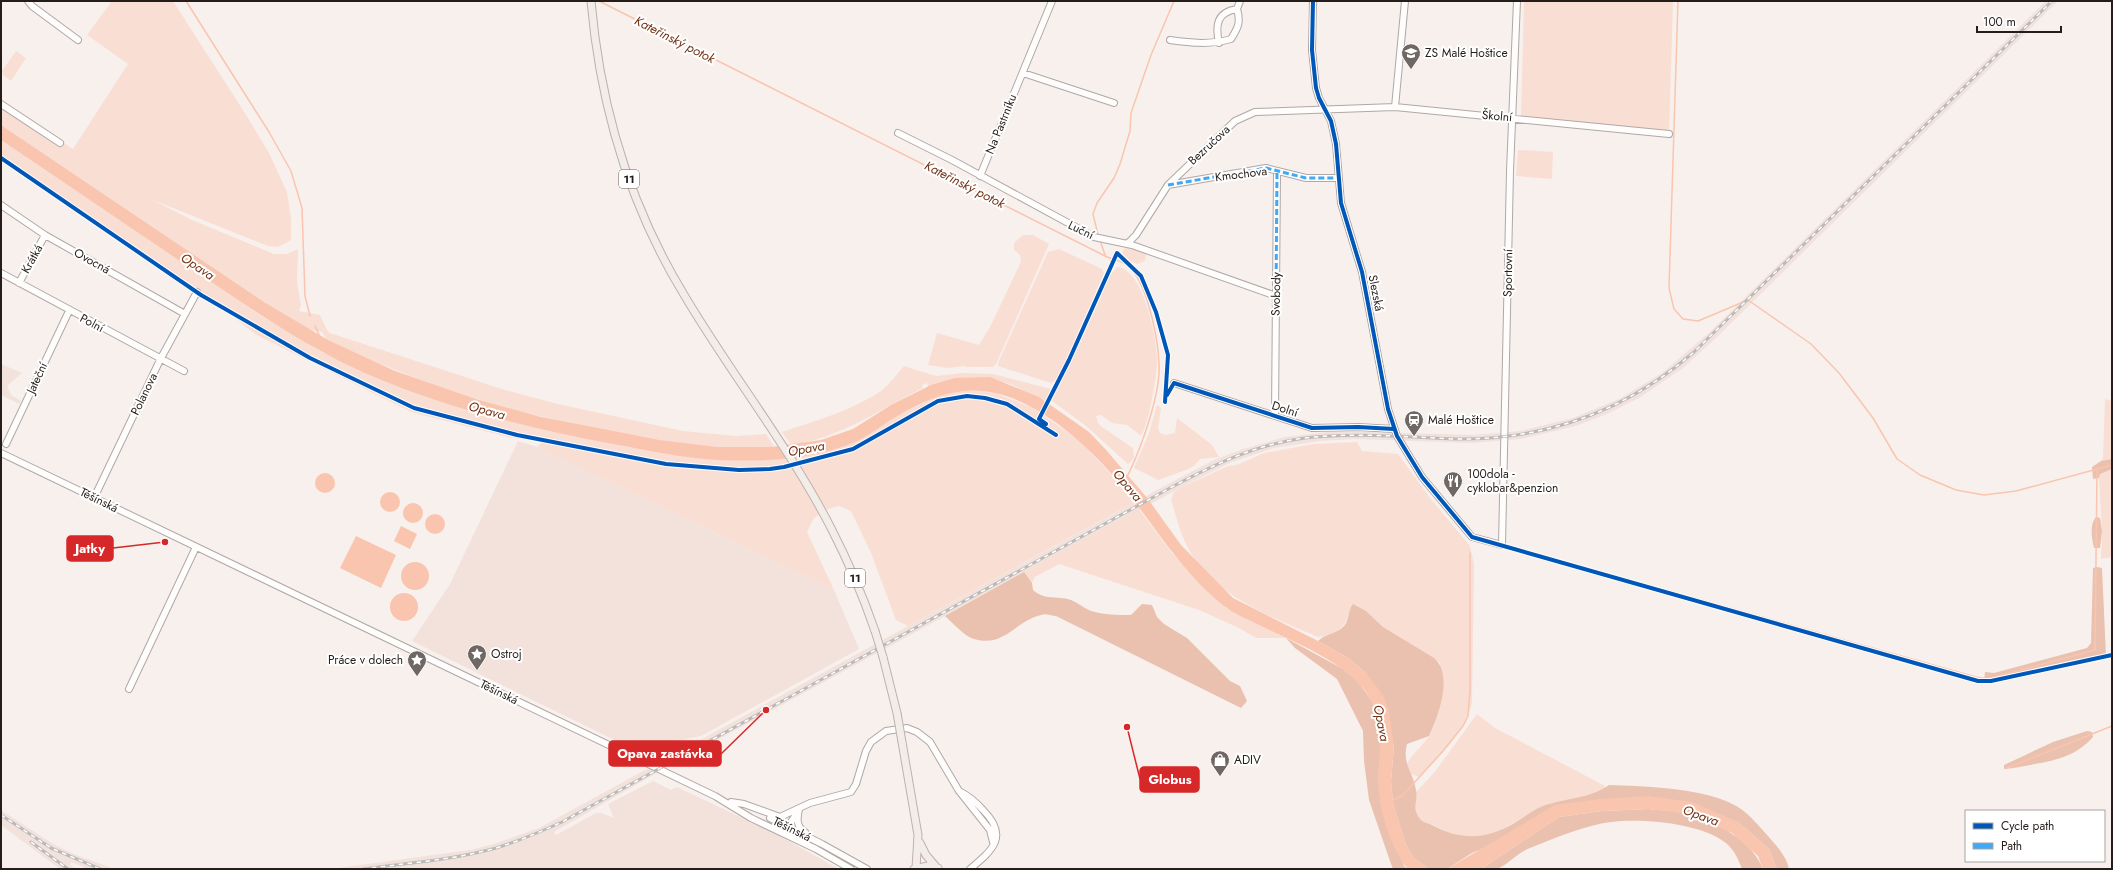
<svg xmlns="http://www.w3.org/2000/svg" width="2113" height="870" font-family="Jost,sans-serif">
  <rect width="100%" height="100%" fill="#f8f0ed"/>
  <path fill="#f2e2db" d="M 2046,1 L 2058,1 L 1717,337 L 1683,368 L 1639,398 L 1607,414 L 1576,426 L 1521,439 L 1473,443 L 1354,439 L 1320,441 L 1274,448 L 1232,462 L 1193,481 L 1079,543 L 653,775 L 554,832 L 556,835 L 596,813 L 601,813 L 614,818 L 608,804 L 653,781 L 671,790 L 677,787 L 778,835 L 839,869 L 331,869 L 470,850 L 494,844 L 539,828 L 1168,484 L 1214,460 L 1243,449 L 1285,437 L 1335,431 L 1473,435 L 1520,431 L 1573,418 L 1619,399 L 1662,373 L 1711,331 Z
    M 1,364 L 22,373 L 7,386 L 11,395 L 21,401 L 19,404 L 1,395 Z
    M 518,441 L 537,447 L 834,590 L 859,649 L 701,736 L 650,746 L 644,743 L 639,752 L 412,641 L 450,584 Z
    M 1,810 L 53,844 L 74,854 L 114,869 L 88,869 L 71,862 L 70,865 L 76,869 L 60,869 L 1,825 Z"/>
  <path fill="#f9ded4" d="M 112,1 L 173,1 L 248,118 L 269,153 L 287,192 L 291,218 L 291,240 L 278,247 L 268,246 L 153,200 L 192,220 L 274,254 L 287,254 L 298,249 L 297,283 L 301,305 L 299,311 L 320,315 L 327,330 L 330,333 L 505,390 L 558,404 L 683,431 L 736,436 L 766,434 L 775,448 C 758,448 740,449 723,448 C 689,446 655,439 621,433 C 517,415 423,386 327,340 L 322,332 L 310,330 L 264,302 L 1,125 L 1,101 L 73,149 L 128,64 L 87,35 Z
    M 1524,1 L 1673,1 L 1669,134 L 1521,118 Z
    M 16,51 L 26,58 L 11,81 L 3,75 L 2,71 Z
    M 1,140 L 257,313 L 322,352 L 390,383 L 473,411 L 773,460 L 897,416 L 935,397 L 957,391 L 988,390 L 1033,408 L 1080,441 L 1120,484 L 1172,553 L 1226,608 L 1286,638 L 1256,638 L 1239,628 L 1199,610 L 1059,564 L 1035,577 L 1032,583 L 1024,572 L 1133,513 L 1129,505 L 908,626 L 896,620 L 871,553 L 851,511 L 839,506 L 828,509 L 814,518 L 807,532 L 834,590 L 537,447 L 542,442 L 512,438 L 411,412 L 255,334 L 198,289 L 1,158 Z
    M 1518,150 L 1553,152 L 1552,179 L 1516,176 Z
    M 1023,235 L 1033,235 L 1049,244 L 996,364 L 993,367 L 966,367 L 964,366 L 948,368 L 928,365 L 937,333 L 979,345 L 990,327 L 1021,262 L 1020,255 L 1014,250 L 1014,243 Z
    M 1125,248 L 1134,249 L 1146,253 L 1145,261 L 1137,264 L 1131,262 L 1122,253 Z
    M 1059,249 L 1102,269 L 1104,273 L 1062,372 L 1056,380 L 1051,383 L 998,366 L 998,363 L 1048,252 Z
    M 1117,267 C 1143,269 1156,335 1157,357 C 1158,371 1149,422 1142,434 L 1140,435 L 1127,425 L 1112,423 L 1101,415 L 1096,416 L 1098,423 L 1102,427 L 1133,448 L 1134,458 L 1128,464 L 1085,425 L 1052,401 L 1107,279 Z
    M 904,366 L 936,376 L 964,373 L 993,374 L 1051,389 L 1046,401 L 1010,384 L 988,378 L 928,387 L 927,383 L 922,385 L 923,388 C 879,410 840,438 791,445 L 782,432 C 813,422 855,409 881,391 C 890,384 897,374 904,366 Z
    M 2105,399 L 2112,401 L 2112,459 L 2101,461 L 2103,457 Z
    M 1157,405 L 1161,408 L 1158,428 L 1160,433 L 1166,435 L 1175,433 L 1177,418 L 1212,445 L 1219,457 L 1200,459 L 1194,466 L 1186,470 L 1158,480 L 1134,468 L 1149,433 Z
    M 1357,442 L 1362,451 L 1398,454 L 1430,498 L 1470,546 L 1474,564 L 1472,703 C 1464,733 1440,756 1419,777 L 1411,774 L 1407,764 C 1413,752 1424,745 1430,734 C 1441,713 1439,687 1440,663 L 1383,627 L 1366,611 L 1350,608 C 1347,627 1337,635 1318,637 C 1271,617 1214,596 1188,548 C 1180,533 1176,516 1171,499 L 1174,492 L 1184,486 L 1228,466 L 1237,465 L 1264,453 L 1314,444 Z
    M 2112,469 L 2112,557 L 2101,559 L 2102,531 L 2099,478 L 2100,474 Z
    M 1477,714 L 1495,728 L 1605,786 L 1604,789 L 1577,799 L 1543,806 L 1496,833 L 1466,838 L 1446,833 L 1434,825 L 1424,823 L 1417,816 L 1415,808 L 1416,792 L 1434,773 Z"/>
  <path fill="#eac0ae" d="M 2112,459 L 2112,469 L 2100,474 L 2099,478 L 2093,479 L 2092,467 L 2101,461 Z
    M 2096,517 L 2100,518 L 2102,531 L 2100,548 L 2094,548 C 2092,539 2089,525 2096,517 Z
    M 2097,567 L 2102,568 L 2106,656 L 1991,681 L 1984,681 L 1985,672 L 1994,673 L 2087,648 L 2091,643 L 2093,568 Z
    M 1024,572 L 1032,583 L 1033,590 C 1045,601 1057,595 1071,600 C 1078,603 1084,608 1091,611 C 1104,615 1118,615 1131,615 L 1142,604 L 1152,605 L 1157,617 L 1164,624 L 1187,638 L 1230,681 L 1240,686 L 1247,701 L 1241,708 L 1056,616 C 1051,616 1045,613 1041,615 C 1015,621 1004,648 974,639 C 964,636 953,623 945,616 Z
    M 1353,604 L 1366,611 L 1383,627 L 1434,658 C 1454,675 1438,716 1429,736 L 1407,744 C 1402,765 1413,771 1416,790 C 1418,799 1413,806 1417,814 C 1421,824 1428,822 1436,827 C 1460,840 1487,839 1511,825 C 1522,819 1531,811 1543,806 C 1565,798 1589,799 1609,785 C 1644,786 1708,788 1738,807 C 1749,814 1759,826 1768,836 C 1777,847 1786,855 1789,869 L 1777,869 L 1769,849 L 1738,822 L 1601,799 L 1472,853 L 1447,869 L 1429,869 L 1414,858 L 1406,845 L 1393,803 L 1391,781 L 1394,746 L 1367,674 L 1350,659 L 1318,641 C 1325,634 1335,634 1342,628 C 1350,622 1347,611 1353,604 Z
    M 1286,638 L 1343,669 L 1358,682 L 1372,701 L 1377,714 L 1381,746 L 1378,781 L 1404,866 L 1408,869 L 1393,869 L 1390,861 L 1369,800 L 1364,761 L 1363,731 L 1337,679 L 1295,648 Z
    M 2087,731 L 2092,732 L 2093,737 C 2077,755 2058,760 2035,764 C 2024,766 2015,768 2004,769 L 2004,765 L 2053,742 Z
    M 1649,809 C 1662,811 1677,810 1689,814 C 1717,823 1752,840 1763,869 L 1742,869 C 1738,859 1735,851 1726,843 C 1701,823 1642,818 1611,822 C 1586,825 1554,838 1530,848 C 1518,852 1510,863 1499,868 C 1495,870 1486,869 1481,869 L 1559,817 L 1602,811 Z"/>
  <path fill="#f9c5af" d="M 1,125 L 264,302 L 328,340 L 395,371 L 476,399 L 541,417 L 660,440 L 716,447 L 772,447 L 821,440 L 853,429 L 891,405 L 931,385 L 955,378 L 990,377 L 1039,397 L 1089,432 L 1107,451 L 1148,499 L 1181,545 L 1233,598 L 1318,641 L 1350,659 L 1367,674 L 1383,695 L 1389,711 L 1394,746 L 1391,781 L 1393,803 L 1406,845 L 1414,858 L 1429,869 L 1408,869 C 1390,849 1378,806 1378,778 C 1379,753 1385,724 1371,700 C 1350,662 1292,642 1255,623 C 1245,618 1233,613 1224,606 C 1189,578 1164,541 1138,506 C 1109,468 1076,433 1035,409 C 982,379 944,388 894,418 C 882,425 870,435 857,441 C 815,460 763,462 718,460 C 682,458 647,450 613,444 C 514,425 407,399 319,350 C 270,323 224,290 177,259 C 118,219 60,180 1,140 Z
    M315 483a10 10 0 1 1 20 0a10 10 0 1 1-20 0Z
    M380 502a10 10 0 1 1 20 0a10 10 0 1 1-20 0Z
    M403 513a10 10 0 1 1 20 0a10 10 0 1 1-20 0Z
    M425 524a10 10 0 1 1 20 0a10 10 0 1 1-20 0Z
    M 401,526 L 417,534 L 410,549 L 394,541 Z
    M 356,536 L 396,555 L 381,588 L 340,568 Z
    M401 576a14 14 0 1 1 28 0a14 14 0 1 1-28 0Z
    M390 607a14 14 0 1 1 28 0a14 14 0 1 1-28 0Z
    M 1649,796 L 1692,802 L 1738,822 L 1769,849 L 1777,869 L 1763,869 L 1758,856 L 1732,833 L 1688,814 L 1649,809 L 1602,811 L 1559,817 L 1481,869 L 1447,869 L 1555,805 L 1601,799 Z"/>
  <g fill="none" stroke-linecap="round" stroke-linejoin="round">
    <path stroke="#f9c5af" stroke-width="1.5" d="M 186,1 L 269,132 L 291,171 L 302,208 L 305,296 L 310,316
      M 599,1 L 1105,256 C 1111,259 1119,260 1125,264 C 1137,271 1144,290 1148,303 C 1154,323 1158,343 1159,363 C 1161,394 1141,448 1128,475
      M 1678,1 L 1669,288 L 1674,309 L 1683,319 L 1698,321 L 1748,300 L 1811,344 L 1839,373 L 1873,418 L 1897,459 L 1920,475 L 1956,490 L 1984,495 L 2016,491 L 2112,465
      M 1098,235 L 1093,214 L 1097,203 L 1114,178 L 1120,164 L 1130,131 L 1131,113 L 1151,55 L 1174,1
      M 1101,243 L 1105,255
      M 315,326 L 320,337
      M 1509,546 L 1976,677 L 1987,679 L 2095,650 L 2097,469
      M 2007,768 L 2112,726
      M 1392,801 L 1403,795 L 1443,751 L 1463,726 L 1468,716 L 1470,690 L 1470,553"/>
    <g stroke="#afa8a6" stroke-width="8">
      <path id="minor" d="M 28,1 L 32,6 L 78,40
        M 1313,1 L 1312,50 L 1316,88 L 1319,98 L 1331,121 L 1336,144 L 1341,203 L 1362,272 L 1388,409 L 1397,436 L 1422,477 L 1472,537 L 1502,545 L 1510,171 L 1517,1
        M 1237,9 L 1240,1
        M 1170,40 C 1191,43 1210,45 1231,39 C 1238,28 1241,22 1237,9 C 1217,12 1215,25 1219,43
        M 1023,73 L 1114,103
        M 1,104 L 60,143
        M 1395,107 L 1405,1
        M 898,133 L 952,160 L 1094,237 L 1132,245 L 1276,296
        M 980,176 L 1052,1
        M 1168,185 L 1266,168 L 1306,178 L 1338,178
        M 1,205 L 45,235 L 185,314
        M 1128,243 L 1136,235 L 1168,185 L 1235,121 L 1255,112 L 1395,107 L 1669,134
        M 1,273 L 184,371
        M 19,283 L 45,235
        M 1174,383 L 1312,428 L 1358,427 L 1394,429
        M 1275,416 L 1277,171
        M 6,444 L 69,311
        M 1,453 L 715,796 L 751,818 L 816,849 L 851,869
        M 94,498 L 160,360 L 197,292
        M 129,689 L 196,547
        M 959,791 C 969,796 976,802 983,810 C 1009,836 993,850 970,869
        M 731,802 L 744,804 L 780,817 L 810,803 L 851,792 L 856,784 L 866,751 L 871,742 L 886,731 L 907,728 L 917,732 L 930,742 L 959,791 L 990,830 L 993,842
        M 799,809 C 797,818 796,827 805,832
        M 770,818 L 822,844 L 867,869
        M 786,830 L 798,811"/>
    </g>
    <g stroke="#bfb1ab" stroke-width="9">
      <path id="major" d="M 591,1 C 600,104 629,204 683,293 C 730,373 789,446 831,528 C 848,561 863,596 875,631
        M 883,657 L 897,713
        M 902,742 L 918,835 L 916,868
        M 920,843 L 926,855 L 937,868
        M 914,869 L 928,866 L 938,868"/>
    </g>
    <use href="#minor" stroke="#fefdfc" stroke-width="6"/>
    <use href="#major" stroke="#f3edea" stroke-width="7"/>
    <g stroke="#bcbab9" stroke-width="3">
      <path id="rail" d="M 1,815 L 51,848 L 100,869
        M 31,842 L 68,869
        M 363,869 C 407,863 453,860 496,848 C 519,841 540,832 562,822 L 1170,488 C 1213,465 1256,444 1305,438 C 1355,432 1405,437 1456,439 C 1546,440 1626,411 1694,352 L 2052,1"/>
    </g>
    <use href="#rail" stroke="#fff" stroke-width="1.5" stroke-dasharray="4.5" stroke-linecap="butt"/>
    <g stroke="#bfb1ab" stroke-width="9" stroke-linecap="butt">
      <path id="major-bridge" d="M 875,631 L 883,657
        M 897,713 L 902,742"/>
    </g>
    <use href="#major-bridge" stroke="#f3edea" stroke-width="7"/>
    <path stroke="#3fa9f5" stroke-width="3" stroke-dasharray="6 3" stroke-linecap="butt" d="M 1168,185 L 1266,168 L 1306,178 L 1338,178
      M 1276,296 L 1277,171"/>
    <g stroke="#fff" stroke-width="6">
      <path id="cycleway" d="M 1313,1 L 1312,50 L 1316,88 L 1319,98 L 1331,121 L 1336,144 L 1341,203 L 1362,272 L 1388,409 L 1397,436 L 1422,477 L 1472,537 L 1978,681 L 1991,681 L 2112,655
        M 1,158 L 201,295 L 310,358 L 414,408 L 517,435 L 666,464 L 739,470 L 770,469 L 784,467 L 853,449 L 938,401 L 967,396 L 985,398 L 1007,404 L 1056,435
        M 1167,395 L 1174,383 L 1312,428 L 1358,427 L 1394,429
        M 1046,424 L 1039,419 L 1069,360 L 1117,253 L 1141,276 L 1156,312 L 1168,355 L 1165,402"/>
    </g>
    <use href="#cycleway" stroke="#0057b8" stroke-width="4"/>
  </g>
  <defs>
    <g id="school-pin" transform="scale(1)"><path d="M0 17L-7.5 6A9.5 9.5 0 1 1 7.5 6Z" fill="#6f6764" stroke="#fff"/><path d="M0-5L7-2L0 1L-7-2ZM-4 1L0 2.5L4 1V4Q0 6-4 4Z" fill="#fff"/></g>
    <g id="station-pin" transform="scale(1)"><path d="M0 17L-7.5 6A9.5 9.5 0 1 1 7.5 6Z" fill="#6f6764" stroke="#fff"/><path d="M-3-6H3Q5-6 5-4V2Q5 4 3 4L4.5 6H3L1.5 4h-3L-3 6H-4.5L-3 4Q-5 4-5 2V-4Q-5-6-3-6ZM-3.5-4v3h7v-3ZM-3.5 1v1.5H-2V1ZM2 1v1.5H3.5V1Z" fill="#fff"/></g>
    <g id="restaurant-pin" transform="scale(1)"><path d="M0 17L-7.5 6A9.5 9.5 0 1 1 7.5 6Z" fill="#6f6764" stroke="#fff"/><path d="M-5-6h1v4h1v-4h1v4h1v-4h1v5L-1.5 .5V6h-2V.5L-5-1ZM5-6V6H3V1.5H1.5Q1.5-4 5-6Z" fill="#fff"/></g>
    <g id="sight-pin" transform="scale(1)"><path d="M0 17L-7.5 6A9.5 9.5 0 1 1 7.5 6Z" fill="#6f6764" stroke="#fff"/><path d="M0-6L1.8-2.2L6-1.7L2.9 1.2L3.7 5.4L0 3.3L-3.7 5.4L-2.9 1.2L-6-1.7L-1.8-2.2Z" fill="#fff"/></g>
    <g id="shop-pin" transform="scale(1)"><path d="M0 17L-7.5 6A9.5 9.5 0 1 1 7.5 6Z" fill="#6f6764" stroke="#fff"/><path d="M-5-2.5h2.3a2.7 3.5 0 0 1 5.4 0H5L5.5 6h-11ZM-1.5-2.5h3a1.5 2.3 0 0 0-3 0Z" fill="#fff"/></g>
  </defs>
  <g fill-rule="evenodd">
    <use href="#school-pin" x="1411" y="53"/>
    <use href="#station-pin" x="1414" y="420"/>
    <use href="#restaurant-pin" x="1453" y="481"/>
    <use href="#sight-pin" x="477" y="654"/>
    <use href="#sight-pin" x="417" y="660"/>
    <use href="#shop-pin" x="1220" y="760"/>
  </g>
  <g text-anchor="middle" stroke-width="4" stroke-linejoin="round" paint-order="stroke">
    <g fill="#fff" stroke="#66615f" stroke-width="1">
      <rect x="619" y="170" width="20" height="18" rx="3"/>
      <rect x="845" y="569" width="20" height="18" rx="3"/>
    </g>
    <g font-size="11" font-weight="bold" fill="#251d1a">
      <text x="629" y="183">11</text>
      <text x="855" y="582">11</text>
    </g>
    <g font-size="12" fill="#251d1a" stroke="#fff" text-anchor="start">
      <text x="1425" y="57">ZS Malé Hoštice</text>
      <text x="1428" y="424">Malé Hoštice</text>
      <text x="1467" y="478">100dola -<tspan x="1467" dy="14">cyklobar&amp;penzion</tspan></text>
      <text x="491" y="658">Ostroj</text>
      <text x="403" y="664" text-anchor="end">Práce v dolech</text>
      <text x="1234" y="764">ADIV</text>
    </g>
    <g font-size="12" fill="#251d1a" stroke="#fff">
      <text transform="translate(1497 116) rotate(5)" y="4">Školní</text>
      <text transform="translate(1001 124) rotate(-68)" y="4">Na Pastrníku</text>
      <text transform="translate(1209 145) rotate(-43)" y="4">Bezručova</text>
      <text transform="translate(1241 174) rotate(-7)" y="4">Kmochova</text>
      <text transform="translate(1081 230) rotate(26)" y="4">Luční</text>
      <text transform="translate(32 259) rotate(-61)" y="4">Krátká</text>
      <text transform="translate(92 261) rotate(29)" y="4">Ovocná</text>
      <text transform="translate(1508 273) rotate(-89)" y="4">Sportovní</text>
      <text transform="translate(1376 293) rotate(79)" y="4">Slezská</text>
      <text transform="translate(1276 294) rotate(-89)" y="4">Svobody</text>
      <text transform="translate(92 323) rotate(28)" y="4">Polní</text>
      <text transform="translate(37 378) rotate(-65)" y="4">Jateční</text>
      <text transform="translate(144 394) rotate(-64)" y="4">Polanova</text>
      <text transform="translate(1285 409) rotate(18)" y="4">Dolní</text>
      <text transform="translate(99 500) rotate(26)" y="4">Těšínská</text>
      <text transform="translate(499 692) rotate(26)" y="4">Těšínská</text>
      <text transform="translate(792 829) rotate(26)" y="4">Těšínská</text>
    </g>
    <g font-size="13" font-style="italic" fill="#713113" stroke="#fff">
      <text transform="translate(675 39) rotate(27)" y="5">Kateřinský potok</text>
      <text transform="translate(965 184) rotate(27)" y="5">Kateřinský potok</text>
      <text transform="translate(198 266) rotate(34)" y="5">Opava</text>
      <text transform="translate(487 410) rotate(15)" y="5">Opava</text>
      <text transform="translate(806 448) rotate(-10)" y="5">Opava</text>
      <text transform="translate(1128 485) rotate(50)" y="5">Opava</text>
      <text transform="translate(1382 723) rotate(79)" y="5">Opava</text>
      <text transform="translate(1701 815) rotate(20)" y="5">Opava</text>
    </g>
  </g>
  <path fill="none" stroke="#d62828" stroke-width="1.5" d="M165 542L113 548M766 710L721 754M1127 727L1140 779"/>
  <g fill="#d62828" stroke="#fff" stroke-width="1.5">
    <circle cx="165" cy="542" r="4"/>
    <circle cx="766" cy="710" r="4"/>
    <circle cx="1127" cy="727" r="4"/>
  </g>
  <g fill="#d62828" stroke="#d62828" stroke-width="1.5">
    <rect x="67" y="536" width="46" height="25" rx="4"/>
    <rect x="609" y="741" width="112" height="25" rx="4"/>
    <rect x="1140" y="767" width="59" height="25" rx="4"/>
  </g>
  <g font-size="13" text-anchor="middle" font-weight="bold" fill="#fff">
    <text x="90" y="553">Jatky</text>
    <text x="665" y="758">Opava zastávka</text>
    <text x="1170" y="784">Globus</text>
  </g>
  <rect width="2113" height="870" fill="none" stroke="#251d1a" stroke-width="4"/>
  <rect x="1965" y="810" width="140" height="52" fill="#ffffff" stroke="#a8a5a3"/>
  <rect x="1973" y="823" width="20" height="6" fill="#0057b8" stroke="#a8a5a3"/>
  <text x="2001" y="830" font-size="12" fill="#251d1a">Cycle path</text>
  <rect x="1973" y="843" width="20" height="6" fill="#3fa9f5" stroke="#a8a5a3"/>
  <text x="2001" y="850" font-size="12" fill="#251d1a">Path</text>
  <path d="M1977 26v6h84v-6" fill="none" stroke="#251d1a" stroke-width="2"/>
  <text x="1983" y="26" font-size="12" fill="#251d1a" stroke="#ffffff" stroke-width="3" paint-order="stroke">100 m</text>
</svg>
